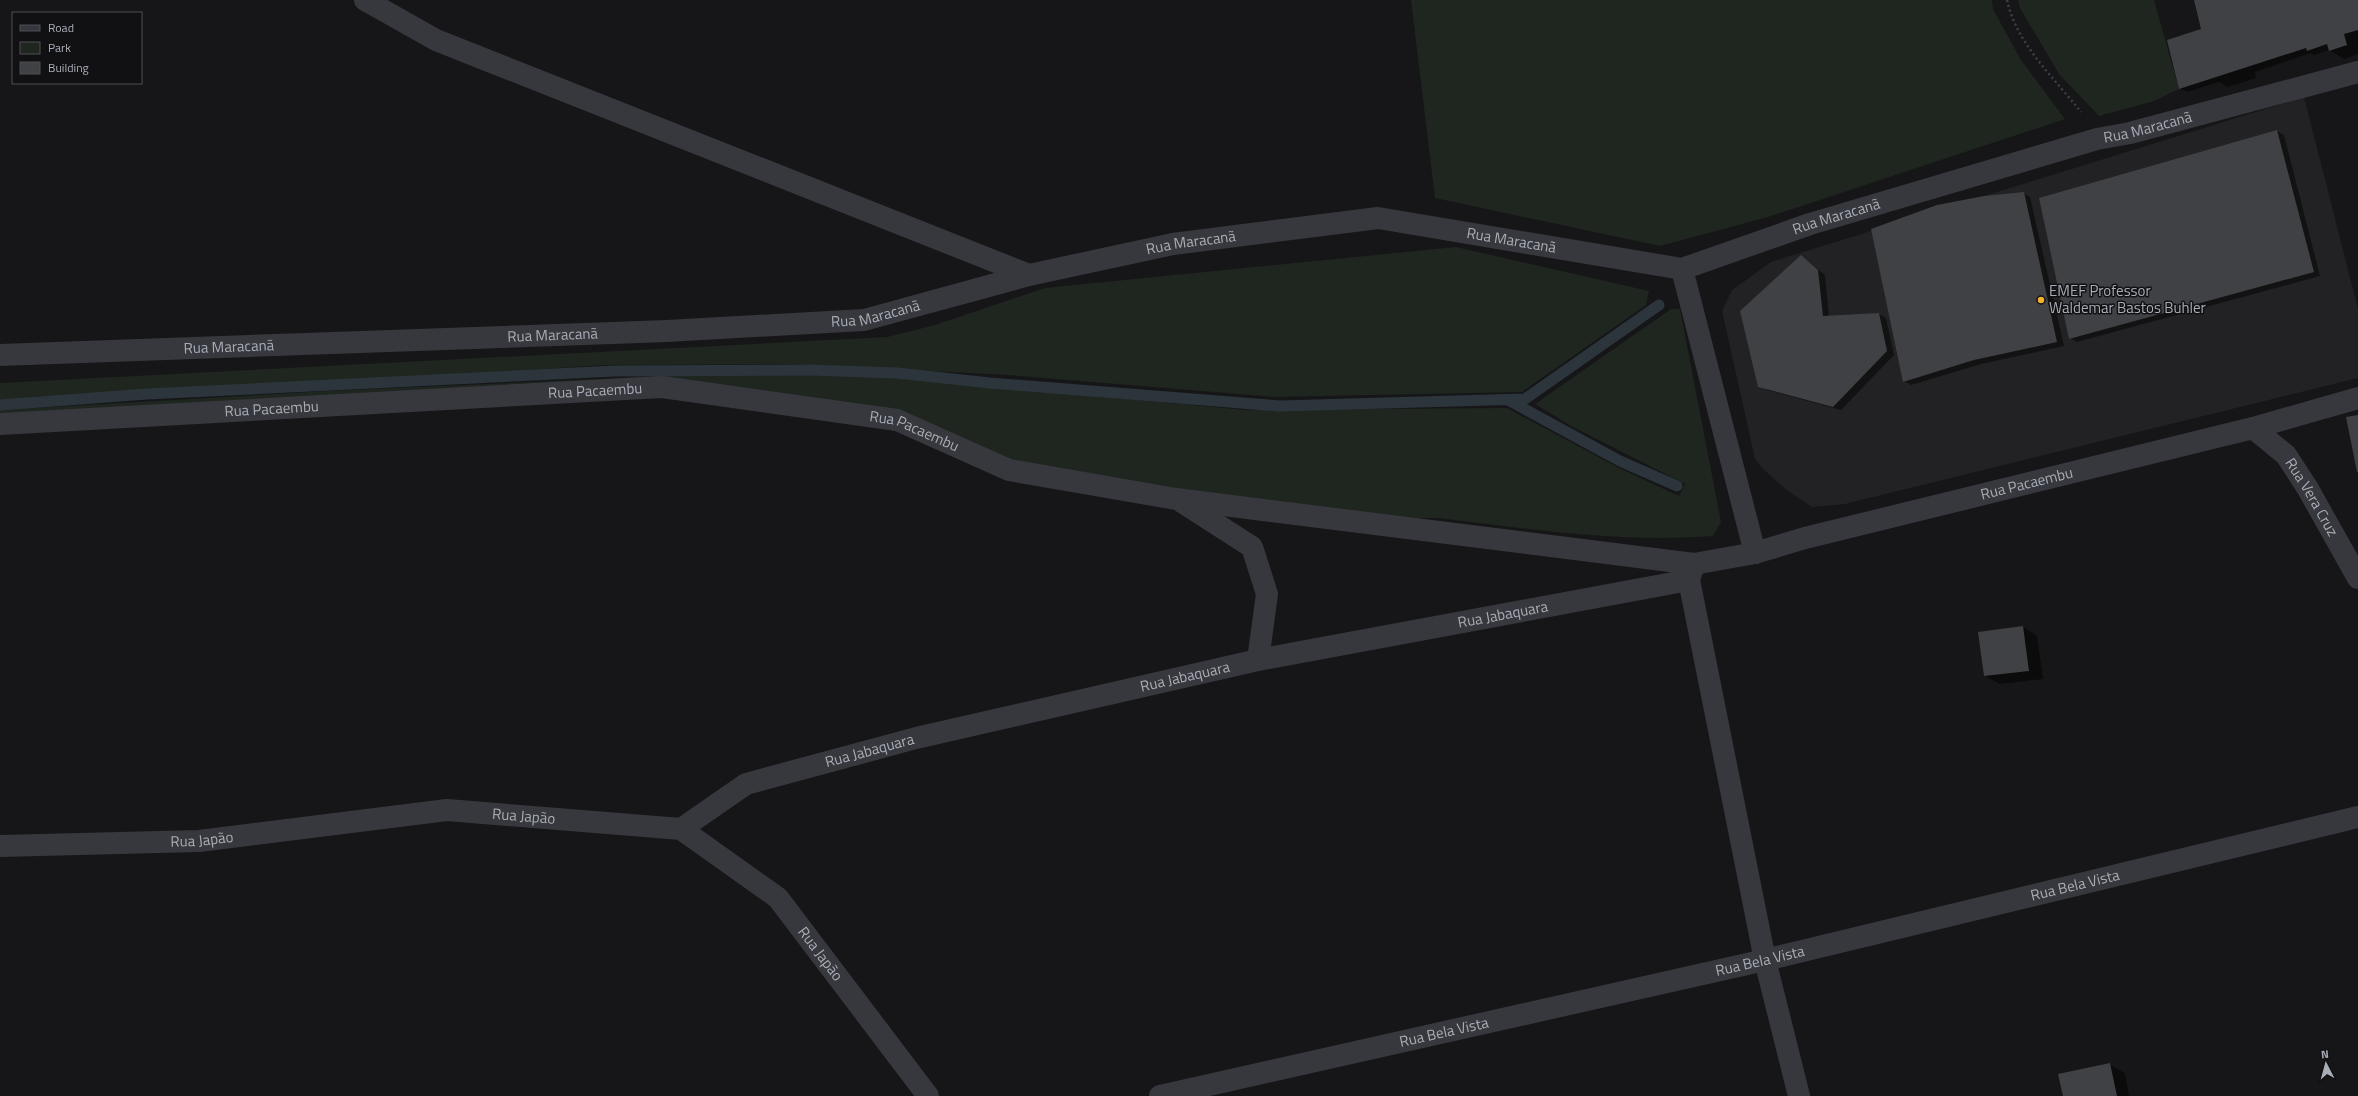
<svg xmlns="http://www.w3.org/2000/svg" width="2358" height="1096" font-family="'Titillium Web',sans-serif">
  <rect width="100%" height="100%" fill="#161618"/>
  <path fill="#222225" d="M 2304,97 L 2358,309 L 2358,378 L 1845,504 L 1812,507 L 1788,491 L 1764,470 L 1755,459 L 1722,311 L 1732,290 L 1771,262 Z"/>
  <path fill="#1e261f" d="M 1411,0 L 1992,0 L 1993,9 L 2021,60 L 2065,119 L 1768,217 L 1660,246 L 1435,198 Z
    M 2018,0 L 2154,0 L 2179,89 L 2154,101 L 2099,116 L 2059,74 L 2020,8 Z
    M 1456,247 L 1649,291 L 1646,305 L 1522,392 L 1274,397 L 1008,375 L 794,364 L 604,365 L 0,405 L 0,383 L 887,337 L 935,325 L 1045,288 Z
    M 1671,309 L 1680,309 L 1721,522 L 1713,536 C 1621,543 1530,529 1439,518 L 1412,518 L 1288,506 L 1013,462 L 899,416 L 707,387 L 0,418 L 0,410 L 328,391 L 709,374 L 887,377 L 1246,410 L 1507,408 L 1619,468 L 1679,496 L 1685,484 L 1571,426 L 1535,404 Z"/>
  <path fill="#0007" d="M 2195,0 L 2358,0 L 2358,54 L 2344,59 L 2329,50 L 2314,55 L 2311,53 L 2255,72 L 2256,78 L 2228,87 L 2219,82 L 2187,92 L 2180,88 L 2202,30 Z
    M 2277,131 L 2284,135 L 2320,276 L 2077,342 L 2070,338 Z
    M 2023,193 L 2030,197 L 2064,346 L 1981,364 L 1911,385 L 1904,381 Z
    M 1801,256 L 1825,275 L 1829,317 L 1879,314 L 1886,318 L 1894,355 L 1841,410 L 1767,390 L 1759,386 Z
    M 2023,627 L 2037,636 L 2043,679 L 2000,684 L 1985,676 Z
    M 2110,1065 L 2125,1073 L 2129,1096 L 2064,1096 Z"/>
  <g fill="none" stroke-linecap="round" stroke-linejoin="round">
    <path stroke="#2c353c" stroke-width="11" d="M 1508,400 L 1620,461 L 1677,486
      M 0,405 L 147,394 L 615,371 L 808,370 L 897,373 L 990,383 L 1280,406 L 1525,399 L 1659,305"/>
  </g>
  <path fill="#404145" d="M 2194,0 L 2358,0 L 2358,30 L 2344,34 L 2347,45 L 2329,51 L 2327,44 L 2307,51 L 2306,48 L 2179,89 L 2167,40 L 2201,29 Z
    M 2277,130 L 2314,272 L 2069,339 L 2039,198 Z
    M 2024,192 L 2057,342 L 1974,360 L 1903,382 L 1871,229 L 1937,205 L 1984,196 Z
    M 1801,255 L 1818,270 L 1823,316 L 1879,313 L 1887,351 L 1833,407 L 1758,387 L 1740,311 Z
    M 2358,415 L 2358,472 L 2357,472 L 2346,417 Z
    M 2023,626 L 2029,671 L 1984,676 L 1978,632 Z
    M 2110,1063 L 2117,1096 L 2063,1096 L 2058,1074 Z"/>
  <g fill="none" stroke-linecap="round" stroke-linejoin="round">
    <path stroke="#3d3f44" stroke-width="2.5" stroke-dasharray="2 3" stroke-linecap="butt" d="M 2007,0 C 2016,43 2054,78 2081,112"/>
    <g stroke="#37383d" stroke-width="22">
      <path d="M 365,0 L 436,40 L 1029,275"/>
      <path d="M 1682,269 L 1755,553"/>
      <path id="s1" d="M 0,355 L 667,331 L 864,320 L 1029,275 L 1173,244 L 1378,218 L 1682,269 L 1810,224 L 2097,139 L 2130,133 L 2358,72"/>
      <path id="s2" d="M 0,424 L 662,387 L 897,420 L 1009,470 L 1176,499 L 1694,564 L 1755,553 L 1805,538 L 2253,428 L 2358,398"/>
      <path id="s3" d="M 2253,428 L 2286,455 L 2308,489 L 2358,578"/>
      <path d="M 1182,502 L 1252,547 L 1267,594 L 1258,660"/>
      <path d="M 1689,580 L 1765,960 L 1799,1096"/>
      <path id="s4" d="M 681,829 L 746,784 L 916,738 L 1258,660 L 1689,580 L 1694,564"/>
      <path id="s5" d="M 0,846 L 199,841 L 447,810 L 681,829 L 778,898 L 928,1096"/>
      <path id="s6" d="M 1160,1096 L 1765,960 L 2358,817"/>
    </g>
  </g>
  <circle fill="#f2b134" stroke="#111113" stroke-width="1.5" cx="2041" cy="300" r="4"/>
  <g text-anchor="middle" stroke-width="3" stroke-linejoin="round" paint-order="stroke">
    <g font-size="15" fill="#a8adb8" stroke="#111113">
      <text dy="5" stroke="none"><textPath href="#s1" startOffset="2185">Rua Maracanã</textPath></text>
      <text dy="5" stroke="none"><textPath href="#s1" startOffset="1861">Rua Maracanã</textPath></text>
      <text dy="5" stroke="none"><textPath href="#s1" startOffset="1525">Rua Maracanã</textPath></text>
      <text dy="5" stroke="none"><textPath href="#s1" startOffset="1201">Rua Maracanã</textPath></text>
      <text dy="5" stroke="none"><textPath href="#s1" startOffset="877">Rua Maracanã</textPath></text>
      <text dy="5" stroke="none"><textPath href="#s1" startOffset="553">Rua Maracanã</textPath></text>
      <text dy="5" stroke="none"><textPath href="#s1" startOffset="229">Rua Maracanã</textPath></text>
      <text dy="5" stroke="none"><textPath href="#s2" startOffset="596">Rua Pacaembu</textPath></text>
      <text dy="5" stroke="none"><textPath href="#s2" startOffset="272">Rua Pacaembu</textPath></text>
      <text dy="5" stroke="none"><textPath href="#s2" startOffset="920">Rua Pacaembu</textPath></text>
      <text dy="5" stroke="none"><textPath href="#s2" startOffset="2057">Rua Pacaembu</textPath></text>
      <text dy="5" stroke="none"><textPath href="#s3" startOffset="92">Rua Vera Cruz</textPath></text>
      <text dy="5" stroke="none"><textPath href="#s4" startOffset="855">Rua Jabaquara</textPath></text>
      <text dy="5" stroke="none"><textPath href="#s4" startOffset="531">Rua Jabaquara</textPath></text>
      <text dy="5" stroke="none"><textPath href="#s4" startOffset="207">Rua Jabaquara</textPath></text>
      <text dy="5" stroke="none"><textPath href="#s5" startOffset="526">Rua Japão</textPath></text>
      <text dy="5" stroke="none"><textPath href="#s5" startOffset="202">Rua Japão</textPath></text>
      <text dy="5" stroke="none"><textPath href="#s6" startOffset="939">Rua Bela Vista</textPath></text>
      <text dy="5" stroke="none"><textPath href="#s5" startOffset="873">Rua Japão</textPath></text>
      <text dy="5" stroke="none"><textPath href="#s6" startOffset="615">Rua Bela Vista</textPath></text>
      <text dy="5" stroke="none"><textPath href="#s6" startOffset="291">Rua Bela Vista</textPath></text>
    </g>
    <g font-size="15" fill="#a8adb8" stroke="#111113" text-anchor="start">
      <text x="2049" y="296">EMEF Professor<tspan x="2049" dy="17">Waldemar Bastos Buhler</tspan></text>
    </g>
  </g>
  <rect x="12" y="12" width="130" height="72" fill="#111113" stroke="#4d4f55"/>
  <rect x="20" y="25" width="20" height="6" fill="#37383d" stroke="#4d4f55"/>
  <text x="48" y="32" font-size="12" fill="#a8adb8">Road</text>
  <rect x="20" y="42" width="20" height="12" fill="#1e261f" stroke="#4d4f55"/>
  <text x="48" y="52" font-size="12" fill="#a8adb8">Park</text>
  <rect x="20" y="62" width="20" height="12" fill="#404145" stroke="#4d4f55"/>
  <text x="48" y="72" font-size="12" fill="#a8adb8">Building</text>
  <g transform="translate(2326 1064) rotate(354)" stroke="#111113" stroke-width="3" paint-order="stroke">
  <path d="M0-3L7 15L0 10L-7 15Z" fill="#a8adb8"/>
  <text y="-6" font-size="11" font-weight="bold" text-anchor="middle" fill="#a8adb8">N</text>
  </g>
</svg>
